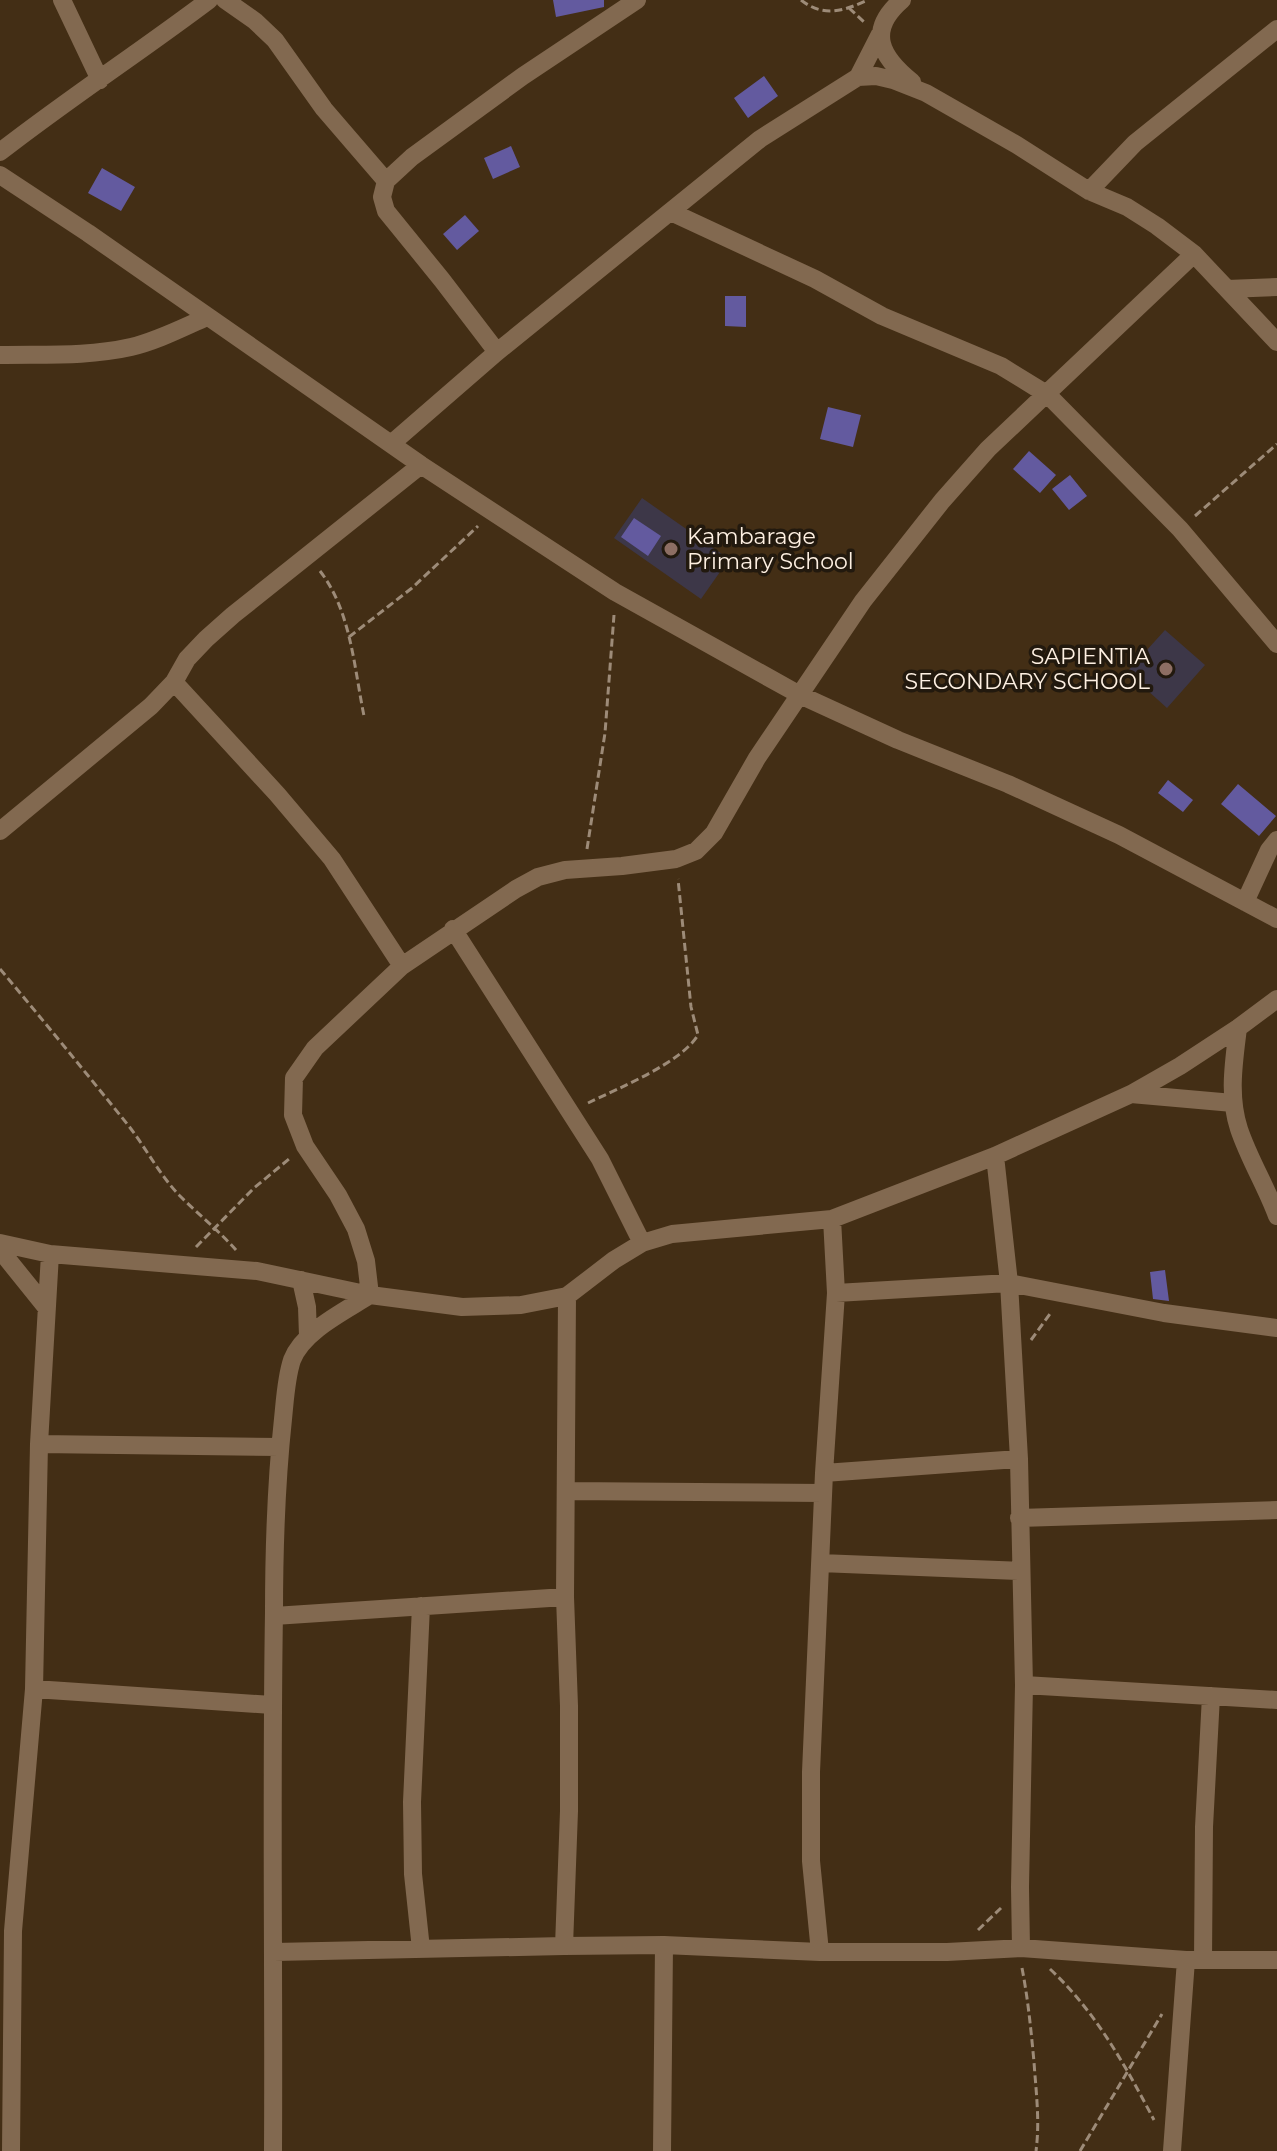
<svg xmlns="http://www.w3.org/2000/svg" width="1277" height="2151" font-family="Montserrat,sans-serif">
  <rect width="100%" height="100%" fill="#432e15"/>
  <path fill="#3d3748" d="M 642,498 L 729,559 L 701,599 L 614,538 Z
    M 1165,630 L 1205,665 L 1167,708 L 1127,672 Z"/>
  <path fill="#635a9f" d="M 553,0 L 604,0 L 604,7 L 556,17 Z
    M 764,76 L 778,96 L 748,118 L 734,98 Z
    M 511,146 L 520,167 L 493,179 L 484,158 Z
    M 102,168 L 135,187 L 121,211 L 88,193 Z
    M 465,215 L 479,231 L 457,250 L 443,234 Z
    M 725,296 L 746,296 L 746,327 L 725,326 Z
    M 828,407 L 861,415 L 853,447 L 820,439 Z
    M 1029,451 L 1056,475 L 1040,493 L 1013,469 Z
    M 1070,475 L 1087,496 L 1069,510 L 1052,489 Z
    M 634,518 L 661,536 L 648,556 L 621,537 Z
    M 1168,780 L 1193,800 L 1183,812 L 1158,793 Z
    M 1238,784 L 1276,816 L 1259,836 L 1221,804 Z
    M 1165,1270 L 1169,1301 L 1153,1299 L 1150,1272 Z"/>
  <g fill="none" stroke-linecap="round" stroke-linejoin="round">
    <path stroke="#9d8b78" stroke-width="3" stroke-dasharray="8 4" stroke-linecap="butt" d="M 801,0 C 824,18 843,11 868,0
      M 849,8 L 864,22
      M 1195,516 L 1277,444
      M 320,571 C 351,611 354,667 364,716
      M 349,637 L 412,588 L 478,526
      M 587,849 L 605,733 L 614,615
      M 0,969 C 43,1020 86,1073 128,1125 C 146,1148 159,1174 179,1195 C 198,1214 218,1230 236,1250
      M 588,1103 C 619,1088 681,1063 698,1035 L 691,1007 L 678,879
      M 196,1247 L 254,1188 L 289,1159
      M 1031,1340 L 1052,1311
      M 978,1930 L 1001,1908
      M 1022,1968 C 1028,1999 1031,2030 1034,2062 C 1036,2092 1040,2121 1036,2151
      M 1050,1969 C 1096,2012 1125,2065 1154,2120
      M 1080,2151 L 1162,2014"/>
    <path stroke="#826950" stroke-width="18" d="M 62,0 L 100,80
      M 225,0 L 255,21 L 275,40 L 324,109 L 386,181
      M 902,0 C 866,31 881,57 912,82
      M 858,77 L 880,34
      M 0,152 C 68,99 140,52 209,0
      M 0,175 L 88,233 L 421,465 L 615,592 L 800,695 L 898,740 L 1008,784 L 1119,835 L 1277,919
      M 1089,191 L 1135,143 L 1277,29
      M 671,212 L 815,279 L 882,316 L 1001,366 L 1048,395 L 1180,529 L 1277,644
      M 1227,289 L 1277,287
      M 497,352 L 442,280 L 386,211 L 382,197 L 386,181 L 412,157 L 523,76 L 637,0
      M 0,355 C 44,354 87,357 131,347 C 157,341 182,328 207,317
      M 391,444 L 497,352 L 760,139 L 858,77 L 876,76 L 893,80 L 926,93 L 1017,145 L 1089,191 L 1127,207 L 1157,226 L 1194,254 L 1277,342
      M 174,682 L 277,794 L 332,859 L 402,966
      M 0,831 L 151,706 L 174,682 L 187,659 L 206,639 L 233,615 L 421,465
      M 1245,902 L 1269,850 L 1277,840
      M 453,929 L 600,1159 L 642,1243
      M 1238,1028 C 1234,1061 1228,1096 1239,1129 C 1249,1159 1266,1186 1277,1216
      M 1131,1094 L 1233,1103
      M 995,1156 L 1009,1283 L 1019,1459 L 1024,1685 L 1020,1887 L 1021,1948
      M 0,1243 L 50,1254 L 257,1271 L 370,1295 L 462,1307 L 521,1305 L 567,1296 L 614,1260 L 642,1243 L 672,1234 L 832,1219 L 995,1156 L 1131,1094 L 1180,1066 L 1238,1028 L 1277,999
      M 0,1250 L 46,1307
      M 301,1280 L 307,1307 L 308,1336
      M 836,1293 L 1009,1283 L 1164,1313 L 1277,1328
      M 39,1444 L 280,1447
      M 824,1473 L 1019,1459
      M 566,1491 L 823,1493
      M 1019,1518 L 1277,1510
      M 820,1563 L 1021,1571
      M 274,1616 L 565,1597
      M 1024,1685 L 1277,1700
      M 34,1689 L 272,1705
      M 564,1946 L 569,1811 L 569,1706 L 565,1597 L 567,1296
      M 421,1949 L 413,1874 L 412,1802 L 421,1606
      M 274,1952 L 564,1946 L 664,1945 L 820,1952 L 947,1952 L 1021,1948 L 1186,1960 L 1277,1960
      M 820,1952 L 811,1861 L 811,1772 L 824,1473 L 836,1293 L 832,1219
      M 1203,1960 L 1204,1827 L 1211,1696
      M 11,2151 L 13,1931 L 34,1689 L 39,1444 L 50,1254
      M 273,2151 C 274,1972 271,1792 274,1613 C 274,1548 276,1484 283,1419 C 285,1400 286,1378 292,1360 C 303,1331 345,1311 370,1295 L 366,1261 L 356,1229 L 338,1195 L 305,1146 L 293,1115 L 294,1078 L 315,1048 L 402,966 L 516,889 L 538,877 L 565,870 L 622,866 L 676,859 L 696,851 L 714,833 L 757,758 L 863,601 L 942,501 L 988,449 L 1194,254
      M 662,2151 L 664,1945
      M 1172,2151 L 1186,1960"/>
  </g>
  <g fill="#8d6e63" stroke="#22190e" stroke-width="3">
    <circle cx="671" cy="549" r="8"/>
    <circle cx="1166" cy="669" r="8"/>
  </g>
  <g text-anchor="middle" stroke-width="7" stroke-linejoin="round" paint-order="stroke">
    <g font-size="22" fill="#fef0e2" stroke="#22190e" text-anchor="start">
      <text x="687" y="544">Kambarage<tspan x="687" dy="25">Primary School</tspan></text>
      <text x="1150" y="664" text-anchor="end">SAPIENTIA<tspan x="1150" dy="25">SECONDARY SCHOOL</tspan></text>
    </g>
  </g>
</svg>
